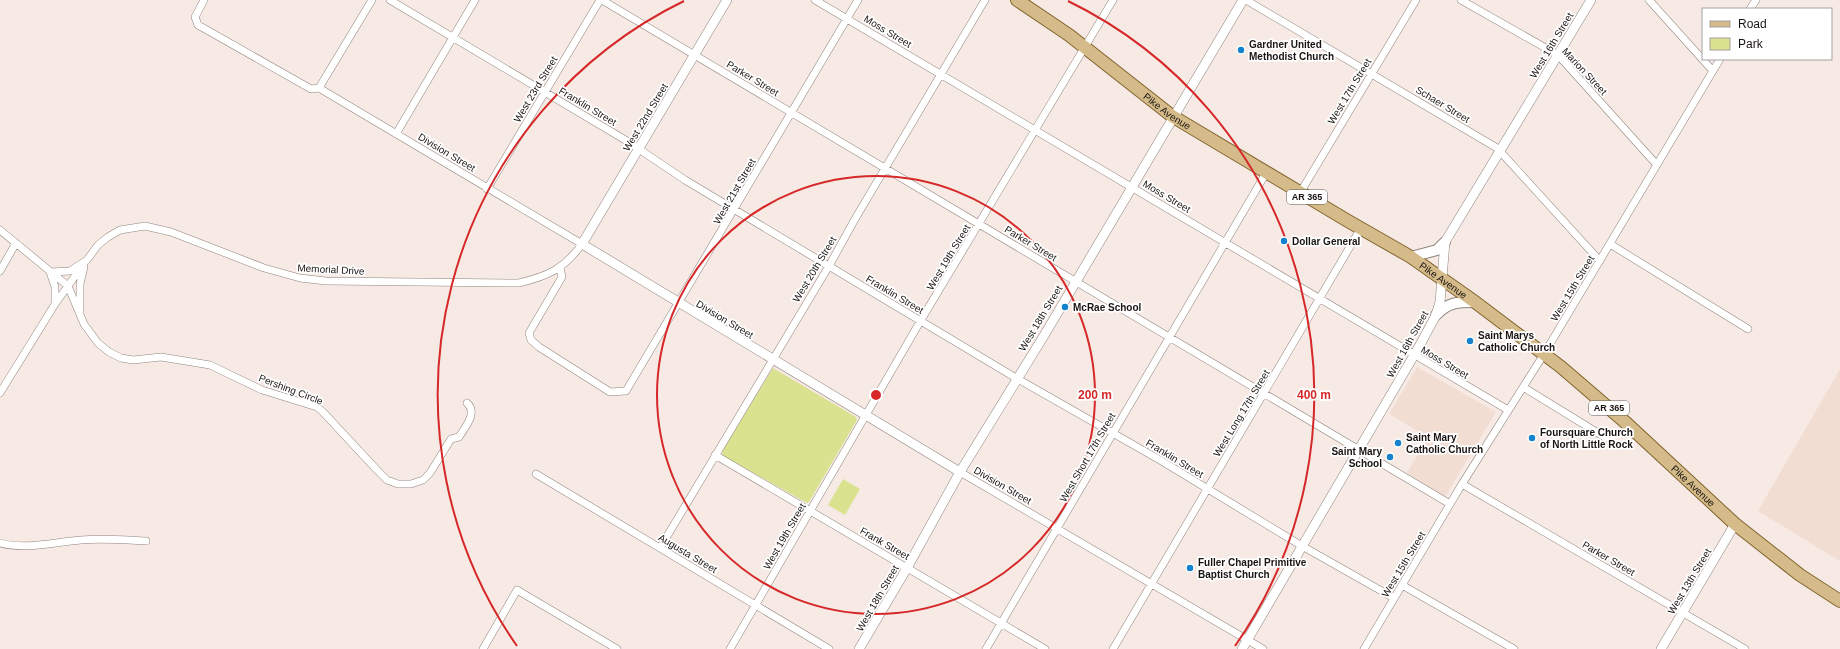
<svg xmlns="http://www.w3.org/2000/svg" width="1840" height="649" font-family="Helvetica,sans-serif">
  <rect width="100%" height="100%" fill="#f7eae4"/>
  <path fill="#f2ddd3" d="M 1417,367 L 1496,412 L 1445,497 L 1407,473 L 1428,437 L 1389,414 Z
    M 1840,369 L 1840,561 L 1758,511 Z"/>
  <path fill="#dae290" d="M 773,368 L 856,417 L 857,420 L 809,502 L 807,503 L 723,456 L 722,451 Z
    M 843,479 L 860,489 L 845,515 L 828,505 Z"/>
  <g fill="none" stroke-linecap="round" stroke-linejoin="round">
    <g stroke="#8f847e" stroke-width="8">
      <path id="minor" d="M 390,0 L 627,141 L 685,180 L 1016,378 L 1160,460 L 1302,546 L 1394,598
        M 602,0 L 1450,504
        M 815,0 L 1508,410
        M 1246,0 L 1497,148 L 1600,261
        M 1461,0 L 1558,55 L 1657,165
        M 1649,0 L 1713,71
        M 1750,9 L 1756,0
        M 319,88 L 372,0
        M 396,134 L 475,0
        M 487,189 L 600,0
        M 1300,193 L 1416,0
        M 0,230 L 68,286 L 84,324 L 98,343 L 109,352 L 121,358 L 133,360 L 161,357 L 210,365 L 262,390 L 317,407 L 323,412 L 376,469 L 387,480 L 398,484 L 411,484 L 423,480 L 430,473 L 451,439 L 459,437 C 465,427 478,413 467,403
        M 1610,244 L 1748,329
        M 560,268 L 562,277 L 529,333 L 531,340 L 539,347 L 610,392 L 626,391 L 858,0
        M 0,271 L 16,243
        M 50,272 L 70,271 L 87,260 L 98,245 L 108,237 L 120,230 L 145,226 L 171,232 L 264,268 L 300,278 L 326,281 L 519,283 C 548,276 564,269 582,244 L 319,88 L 311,89 L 198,25 L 195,17 L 204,0
        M 50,272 L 55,287 L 55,302
        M 80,310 L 80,284 L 84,267
        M 1523,387 L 1606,438
        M 0,393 L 55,304 L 83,265
        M 715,455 L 1045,649
        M 960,472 L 1263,649
        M 536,474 L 829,649
        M 1462,484 L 1745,649
        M 0,543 C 26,550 54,542 81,540 C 102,538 124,540 146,541
        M 660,548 L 829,266 L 855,219 L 985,0
        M 1402,585 L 1514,649
        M 483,649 L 517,590 L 617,649
        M 730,649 L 921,320 L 1113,0
        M 986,649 L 1266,173
        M 1113,649 L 1361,228
        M 1364,649 L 1462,484 L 1544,354 L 1720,59"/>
    </g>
    <g stroke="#8f847e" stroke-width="10">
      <path id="tertiary" d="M 727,0 L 582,244 L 960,472
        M 859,649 L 907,568 L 960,472 L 1045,334 L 1243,0
        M 1242,649 L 1420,345 L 1436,315 L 1440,302 L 1445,242 L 1591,0
        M 1661,649 L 1735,524"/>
    </g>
    <g stroke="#8f847e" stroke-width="12">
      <path id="secondary" d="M 1411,257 L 1437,250 L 1445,242
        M 1436,315 C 1448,302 1458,302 1475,302"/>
    </g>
    <g stroke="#81632d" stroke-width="14">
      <g id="primary">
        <path id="s1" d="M 1017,0 L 1069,35 L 1172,116 L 1348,221 L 1411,257 L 1475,302 L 1561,367 L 1625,422 L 1735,524 L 1800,575 L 1840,601"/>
      </g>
    </g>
    <use href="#minor" stroke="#fff" stroke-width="7"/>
    <use href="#tertiary" stroke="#fff" stroke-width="9"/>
    <use href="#secondary" stroke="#fff" stroke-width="10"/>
    <use href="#primary" stroke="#d5bb89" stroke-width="12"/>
  </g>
  <g fill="none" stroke="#d62828" stroke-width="2">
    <circle cx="876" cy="395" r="219"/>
    <path d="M517 646A438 438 0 0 1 684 1M1068 1A438 438 0 0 1 1235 646"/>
  </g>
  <g fill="#1483cd" stroke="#fff" stroke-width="1.5">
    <circle cx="1241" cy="50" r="4"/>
    <circle cx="1284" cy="241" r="4"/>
    <circle cx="1065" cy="307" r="4"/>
    <circle cx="1470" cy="341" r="4"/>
    <circle cx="1532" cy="438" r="4"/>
    <circle cx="1398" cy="443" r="4"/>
    <circle cx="1390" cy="457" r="4"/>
    <circle cx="1190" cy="568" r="4"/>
  </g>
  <g text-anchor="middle" stroke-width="3.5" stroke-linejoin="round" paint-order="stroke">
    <g fill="#fff" stroke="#5e5a59" stroke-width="1">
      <rect x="1287" y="190" width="40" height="14" rx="3"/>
      <rect x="1589" y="401" width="40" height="14" rx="3"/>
    </g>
    <g font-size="9" font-weight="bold" fill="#191412">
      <text x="1307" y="200">AR 365</text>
      <text x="1609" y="411">AR 365</text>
    </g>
    <g font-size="10" fill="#191412" stroke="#fff">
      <text transform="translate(888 31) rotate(31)" y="4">Moss Street</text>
      <text transform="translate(1551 45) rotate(-59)" y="4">West 16th Street</text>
      <text transform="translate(1585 71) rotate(47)" y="4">Marion Street</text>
      <text transform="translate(753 78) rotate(31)" y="4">Parker Street</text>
      <text transform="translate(535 89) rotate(-59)" y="4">West 23rd Street</text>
      <text transform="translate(1349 91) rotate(-59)" y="4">West 17th Street</text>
      <text transform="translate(1443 104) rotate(31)" y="4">Schaer Street</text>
      <text transform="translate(588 106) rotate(31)" y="4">Franklin Street</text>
      <text dy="4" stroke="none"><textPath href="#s1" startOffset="187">Pike Avenue</textPath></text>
      <text transform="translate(645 117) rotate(-59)" y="4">West 22nd Street</text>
      <text transform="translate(447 152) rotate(31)" y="4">Division Street</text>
      <text transform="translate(734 191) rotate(-60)" y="4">West 21st Street</text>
      <text transform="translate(1167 196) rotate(31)" y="4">Moss Street</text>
      <text transform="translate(1031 243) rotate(31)" y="4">Parker Street</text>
      <text transform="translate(948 257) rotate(-59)" y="4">West 19th Street</text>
      <text transform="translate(331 269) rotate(3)" y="4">Memorial Drive</text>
      <text transform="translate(814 269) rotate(-59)" y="4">West 20th Street</text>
      <text dy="4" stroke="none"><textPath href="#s1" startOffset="511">Pike Avenue</textPath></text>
      <text transform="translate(1572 288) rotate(-59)" y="4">West 15th Street</text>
      <text transform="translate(895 294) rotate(31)" y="4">Franklin Street</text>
      <text transform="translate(1040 318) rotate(-59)" y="4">West 18th Street</text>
      <text transform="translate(725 319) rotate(31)" y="4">Division Street</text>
      <text transform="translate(1407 344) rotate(-61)" y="4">West 16th Street</text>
      <text transform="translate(1445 362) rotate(31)" y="4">Moss Street</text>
      <text transform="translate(291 389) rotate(21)" y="4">Pershing Circle</text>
      <text transform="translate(1241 413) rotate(-59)" y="4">West Long 17th Street</text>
      <text transform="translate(1087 457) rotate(-60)" y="4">West Short 17th Street</text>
      <text transform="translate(1175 458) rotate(31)" y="4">Franklin Street</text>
      <text transform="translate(1003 485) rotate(30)" y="4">Division Street</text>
      <text dy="4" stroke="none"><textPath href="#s1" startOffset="835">Pike Avenue</textPath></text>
      <text transform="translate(784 536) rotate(-60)" y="4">West 19th Street</text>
      <text transform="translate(885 543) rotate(30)" y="4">Frank Street</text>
      <text transform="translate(688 553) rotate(31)" y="4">Augusta Street</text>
      <text transform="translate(1609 558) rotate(30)" y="4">Parker Street</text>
      <text transform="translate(1403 564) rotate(-59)" y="4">West 15th Street</text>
      <text transform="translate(1689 581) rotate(-59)" y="4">West 13th Street</text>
      <text transform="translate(877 598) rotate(-60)" y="4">West 18th Street</text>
    </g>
    <g font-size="10" font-weight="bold" fill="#191412" stroke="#fff" text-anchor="start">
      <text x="1249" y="48">Gardner United<tspan x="1249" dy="12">Methodist Church</tspan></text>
      <text x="1292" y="245">Dollar General</text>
      <text x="1073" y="311">McRae School</text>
      <text x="1478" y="339">Saint Marys<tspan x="1478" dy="12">Catholic Church</tspan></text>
      <text x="1540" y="436">Foursquare Church<tspan x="1540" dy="12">of North Little Rock</tspan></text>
      <text x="1406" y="441">Saint Mary<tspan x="1406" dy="12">Catholic Church</tspan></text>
      <text x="1382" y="455" text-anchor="end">Saint Mary<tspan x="1382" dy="12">School</tspan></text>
      <text x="1198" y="566">Fuller Chapel Primitive<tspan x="1198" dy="12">Baptist Church</tspan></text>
    </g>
  </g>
  <circle cx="876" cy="395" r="6" fill="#d62828" stroke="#fff" stroke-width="2"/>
  <g font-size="12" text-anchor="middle" font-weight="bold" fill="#d62828" stroke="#fff" stroke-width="3.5" stroke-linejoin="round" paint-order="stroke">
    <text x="1095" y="399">200 m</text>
    <text x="1314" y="399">400 m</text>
  </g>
  <rect x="1702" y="8" width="130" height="52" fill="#ffffff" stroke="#a3a1a0"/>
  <rect x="1710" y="21" width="20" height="6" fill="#d5bb89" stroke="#a3a1a0"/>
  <text x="1738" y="28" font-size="12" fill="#191412">Road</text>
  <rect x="1710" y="38" width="20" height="12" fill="#dae290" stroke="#a3a1a0"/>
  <text x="1738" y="48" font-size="12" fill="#191412">Park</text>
</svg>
